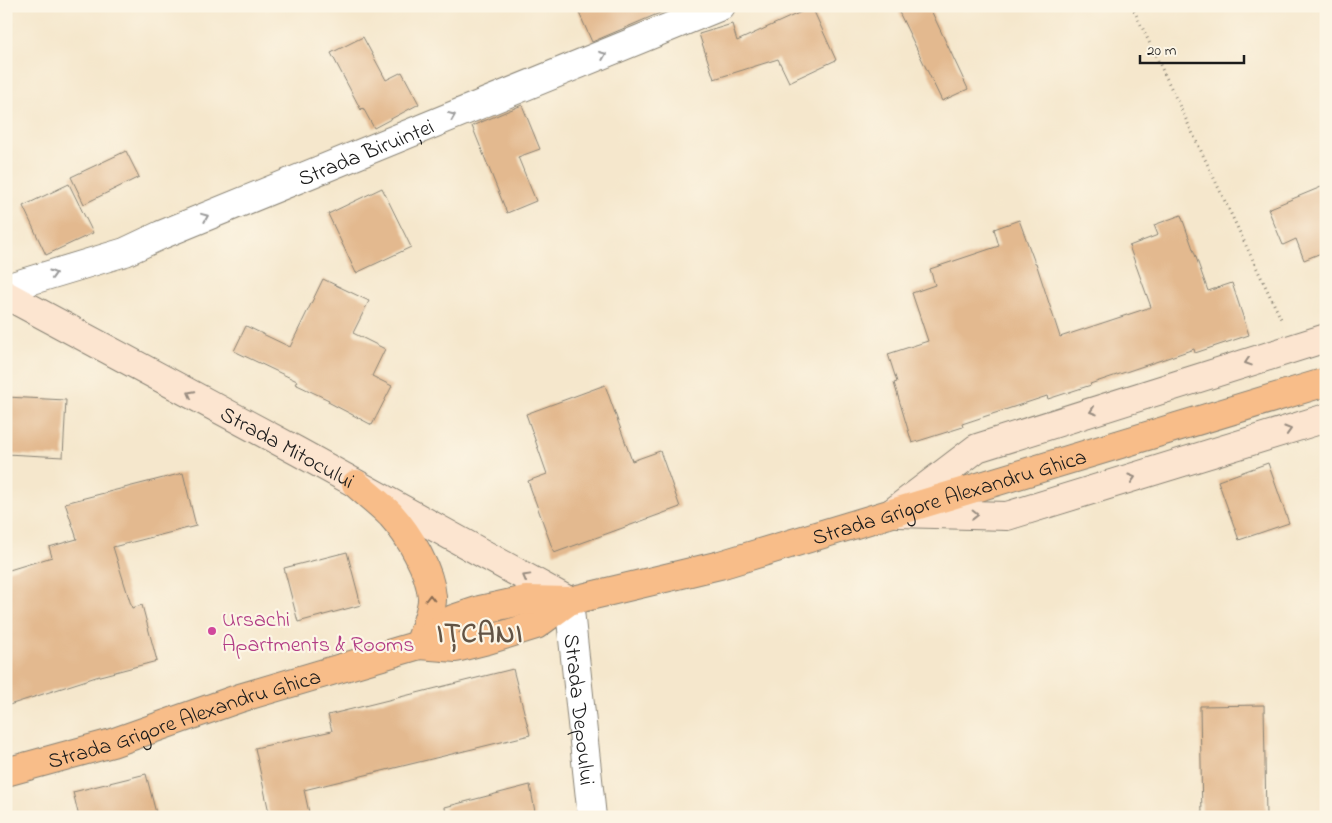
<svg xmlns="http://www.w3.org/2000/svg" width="1332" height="823" font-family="'Indie Flower',sans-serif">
  <rect width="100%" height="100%" fill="#fcf5e5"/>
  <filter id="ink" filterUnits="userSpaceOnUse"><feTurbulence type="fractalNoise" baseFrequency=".02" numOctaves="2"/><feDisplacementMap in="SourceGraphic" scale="10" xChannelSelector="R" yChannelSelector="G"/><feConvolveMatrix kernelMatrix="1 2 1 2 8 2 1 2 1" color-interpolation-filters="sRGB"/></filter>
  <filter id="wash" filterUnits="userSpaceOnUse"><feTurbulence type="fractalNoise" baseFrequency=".0096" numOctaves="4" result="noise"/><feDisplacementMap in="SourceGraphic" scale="20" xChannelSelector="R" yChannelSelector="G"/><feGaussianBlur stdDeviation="1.12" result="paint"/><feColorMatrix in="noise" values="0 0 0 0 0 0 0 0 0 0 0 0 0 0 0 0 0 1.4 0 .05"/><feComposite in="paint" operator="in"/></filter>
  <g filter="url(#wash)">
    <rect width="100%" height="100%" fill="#f5e7cc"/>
    <g id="blocks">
      <path fill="#e3b98f" d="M 576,6 L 676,6 L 592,42 Z
        M 896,6 L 929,6 L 968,89 L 942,101 Z
        M 812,7 L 836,60 L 789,82 L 778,59 L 714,79 L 699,34 L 732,24 L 737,41 Z
        M 363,37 L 386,80 L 402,72 L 419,104 L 374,128 L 363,108 L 361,110 L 331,53 Z
        M 522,105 L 540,149 L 518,157 L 536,201 L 507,213 L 472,126 Z
        M 126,151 L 139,177 L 84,204 L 71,177 Z
        M 69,184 L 93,233 L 46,255 L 23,206 Z
        M 1326,185 L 1326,251 L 1304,260 L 1296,239 L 1283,245 L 1268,209 Z
        M 382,188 L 411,247 L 356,273 L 328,214 Z
        M 1181,215 L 1208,291 L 1232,283 L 1249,335 L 1195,353 L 1194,349 L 1090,384 L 1091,385 L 1048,399 L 1047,396 L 962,424 L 963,427 L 912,443 L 894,383 L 897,382 L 888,354 L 928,341 L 912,293 L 935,285 L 930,269 L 999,246 L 994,229 L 1019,220 L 1035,263 L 1036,263 L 1060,337 L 1151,307 L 1129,246 L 1158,235 L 1154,225 Z
        M 323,279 L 369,301 L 353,333 L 385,349 L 372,376 L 392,386 L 372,425 L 328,402 L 329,400 L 295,384 L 297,381 L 234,351 L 246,326 L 290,347 Z
        M 605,385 L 632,461 L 660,451 L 680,507 L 554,553 L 528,481 L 547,474 L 526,414 Z
        M 6,397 L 66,400 L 63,457 L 6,454 Z
        M 1268,463 L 1289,523 L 1239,540 L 1218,481 Z
        M 183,473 L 196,526 L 113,547 L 132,608 L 142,605 L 157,661 L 96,677 L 6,706 L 6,571 L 52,557 L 49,547 L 77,539 L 65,503 Z
        M 347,552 L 361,605 L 298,622 L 284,568 Z
        M 513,669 L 530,735 L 304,790 L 310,817 L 270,817 L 255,748 L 332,731 L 328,715 Z
        M 1264,705 L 1266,817 L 1202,817 L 1200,706 Z
        M 146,774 L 157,817 L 79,817 L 73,792 Z
        M 530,785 L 536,817 L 446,817 L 445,807 Z"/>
    </g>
  </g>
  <g filter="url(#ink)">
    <use href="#blocks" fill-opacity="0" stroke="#888274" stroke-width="1"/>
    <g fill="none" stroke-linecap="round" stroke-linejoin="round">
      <g stroke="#888274" stroke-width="30">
        <g id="minor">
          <path id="s1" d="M 569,601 L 592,817"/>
        </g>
      </g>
      <g stroke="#888274" stroke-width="30">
        <g id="tertiary">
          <path id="s2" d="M 6,288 L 125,252 L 161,235 L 721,6"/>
        </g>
      </g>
      <g stroke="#888274" stroke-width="30">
        <g id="secondary">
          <path id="s3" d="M 6,295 L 297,451 L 569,601"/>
          <path d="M 893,512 L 977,448 L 1326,338"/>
          <path d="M 898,513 L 1007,516 L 1326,418"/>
        </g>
      </g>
      <g stroke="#888274" stroke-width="30">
        <g id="primary">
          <path d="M 356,484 C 368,495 380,504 391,515 C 409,535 430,570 432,597 C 433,608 423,633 419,645"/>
          <path d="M 419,645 L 456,648 L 488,640 L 536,625 L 569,601"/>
          <path id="s4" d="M 6,772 L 112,743 L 240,698 L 419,645 L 453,619 L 480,610 L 526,600 L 569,601 L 720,565 L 1326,382"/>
        </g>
      </g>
      <path stroke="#888274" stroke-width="3" stroke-dasharray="1 4" stroke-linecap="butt" d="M 1132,6 L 1281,319"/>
      <use href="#minor" stroke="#fff" stroke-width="28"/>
      <use href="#tertiary" stroke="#fff" stroke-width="28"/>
      <use href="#secondary" stroke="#fce5d0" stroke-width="28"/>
      <use href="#primary" stroke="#f8bd89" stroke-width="28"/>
    </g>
    <defs><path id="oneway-chevron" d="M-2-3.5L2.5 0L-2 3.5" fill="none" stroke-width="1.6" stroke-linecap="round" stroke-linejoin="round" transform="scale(1.25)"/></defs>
    <g stroke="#999">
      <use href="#oneway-chevron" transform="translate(603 55) rotate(-22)"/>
      <use href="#oneway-chevron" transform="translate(452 116) rotate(-22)"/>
      <use href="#oneway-chevron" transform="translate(205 217) rotate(-22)"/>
      <use href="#oneway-chevron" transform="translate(53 274) rotate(-17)"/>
    </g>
    <g stroke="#978b7f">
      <use href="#oneway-chevron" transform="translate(1248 362) rotate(162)"/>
      <use href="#oneway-chevron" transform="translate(191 394) rotate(-152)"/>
      <use href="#oneway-chevron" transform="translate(1093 411) rotate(162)"/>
      <use href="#oneway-chevron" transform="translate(1288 430) rotate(-17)"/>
      <use href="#oneway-chevron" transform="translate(1132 478) rotate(-17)"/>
      <use href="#oneway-chevron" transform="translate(975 515) rotate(1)"/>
      <use href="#oneway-chevron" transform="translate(526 577) rotate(-151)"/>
    </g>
    <use stroke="#8a6c52" href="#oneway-chevron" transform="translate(430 598) rotate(-90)"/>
  </g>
  <circle fill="#d1479c" stroke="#fcf5e5" stroke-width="2" cx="212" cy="631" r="5"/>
  <g text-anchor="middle" stroke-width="4.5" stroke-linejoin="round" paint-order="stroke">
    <g font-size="22" fill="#1c1c1c" stroke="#fcf5e5">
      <text dy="8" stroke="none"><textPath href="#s2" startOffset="385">Strada Biruinței</textPath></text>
      <text dy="8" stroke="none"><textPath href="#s3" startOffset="320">Strada Mitocului</textPath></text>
      <text dy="8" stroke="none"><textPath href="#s4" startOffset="988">Strada Grigore Alexandru Ghica</textPath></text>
      <text dy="8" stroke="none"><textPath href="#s1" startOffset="109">Strada Depoului</textPath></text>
      <text dy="8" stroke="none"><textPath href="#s4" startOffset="186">Strada Grigore Alexandru Ghica</textPath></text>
    </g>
    <g font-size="22" fill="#b23c85" stroke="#fcf5e5" text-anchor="start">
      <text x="222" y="626">Ursachi<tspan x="222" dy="25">Apartments &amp; Rooms</tspan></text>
    </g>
    <g font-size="28" font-weight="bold" letter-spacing="1" fill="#625344" stroke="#fcf5e5">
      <text x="480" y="642">IȚCANI</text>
    </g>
  </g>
  <rect width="1332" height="823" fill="none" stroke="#fcf5e5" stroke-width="25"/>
  <path d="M1140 55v8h104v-8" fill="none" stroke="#1c1c1c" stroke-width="2.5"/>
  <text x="1147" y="55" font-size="15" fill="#1c1c1c" stroke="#fcf5e5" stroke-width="4" paint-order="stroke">20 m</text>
</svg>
